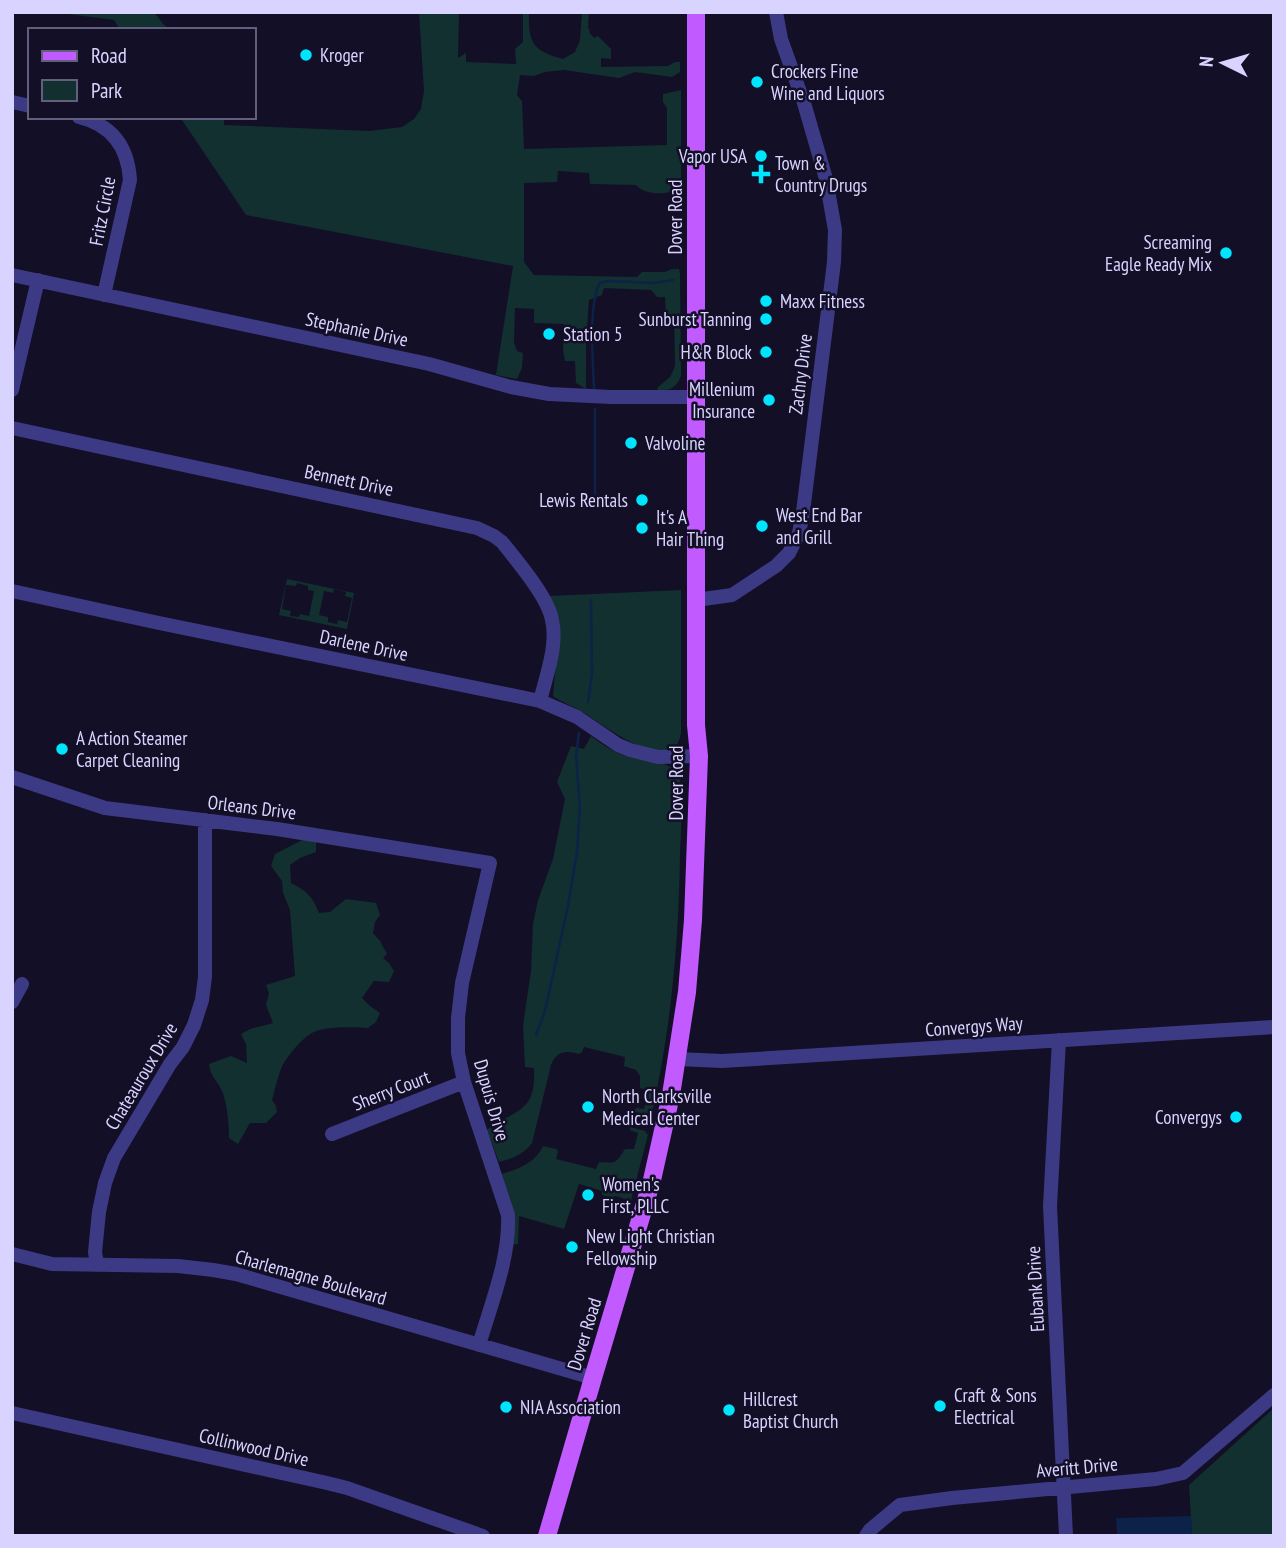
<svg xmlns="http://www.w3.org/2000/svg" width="1286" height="1548" font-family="'PT Sans Narrow',sans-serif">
  <rect width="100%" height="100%" fill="#130f26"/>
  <path fill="#12302f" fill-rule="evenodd" d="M 53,12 L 154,12 L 164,25 L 172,30 L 120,30 L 114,20 Z
    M 419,12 L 459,12 L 458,58 L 466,53 L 466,62 L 516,64 L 515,49 L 523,42 L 523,12 L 529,12 C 528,43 533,51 563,59 L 575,52 L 580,40 L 582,12 L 589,12 L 588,28 L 590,30 L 589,32 L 594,38 L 598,36 L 611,49 L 611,59 L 601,58 L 601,67 L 668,66 L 675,62 L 680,62 L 680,72 L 672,77 L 635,72 L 619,78 L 564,70 L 545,72 L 534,76 L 520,75 L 517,95 L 522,101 L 524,149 L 667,145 L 667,108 L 663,102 L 663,94 L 681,90 L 681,188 C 668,195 646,196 636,185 L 590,184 L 589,173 L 558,171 L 557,182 L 524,183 L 524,262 L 534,275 L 637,277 L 642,272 L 665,272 L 672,269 L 679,269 L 680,273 L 681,376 C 676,388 670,391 658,390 L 657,388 L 670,377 L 673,371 L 675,365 L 674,318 L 666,318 L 665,297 L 657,297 L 651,290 L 604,288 L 602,295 L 589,300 L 586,340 L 586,389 L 576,383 L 575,361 L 565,361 L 563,350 L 564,324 L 534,323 L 534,309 L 515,308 L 514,343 L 517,351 L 523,353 L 522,368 L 517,379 L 496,375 L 513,266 L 246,215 L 180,117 L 224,117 L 224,125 L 370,131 L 402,127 L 414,119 L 421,109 L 424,91 Z
    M 287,579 L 354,593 L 347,629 L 279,615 ZM 297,583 L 308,586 L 308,590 L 314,591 L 309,616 L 300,614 L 299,617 L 290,616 L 291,611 L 282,609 L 286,585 L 296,586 ZM 334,589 L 346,592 L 345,596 L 352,598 L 347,622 L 338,620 L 337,624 L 328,622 L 328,617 L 319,615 L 324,591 L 333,593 Z
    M 681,590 L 681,733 C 675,778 605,727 589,716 C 578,708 565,704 554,697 L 553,695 L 559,632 L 549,596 Z
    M 591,736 C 601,744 614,752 625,756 C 643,761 672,759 680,778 C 683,802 681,828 680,853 C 679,941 671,1028 652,1113 L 648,1115 L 635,1112 L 634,1110 L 637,1108 L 644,1109 L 649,1091 L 640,1088 L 640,1076 L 636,1070 L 624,1066 L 625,1057 L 584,1047 L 582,1052 L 579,1054 C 567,1050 556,1051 551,1065 L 532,1143 C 524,1154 512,1159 499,1162 L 487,1130 C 493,1124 499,1121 506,1118 C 531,1106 535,1095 534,1068 L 525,1067 L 523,1025 L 531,971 L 533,924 L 538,900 L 553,859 L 565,799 L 557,782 L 571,746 L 584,749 Z
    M 306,838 L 316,839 L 316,852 L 300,858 L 290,865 L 291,883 C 306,890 313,897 319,913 L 330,912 L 346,899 L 376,903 L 380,915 L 375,922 L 373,933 L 380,941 L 387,954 L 383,958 L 389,963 L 394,971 L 389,982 L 374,981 L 362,998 L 370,1006 L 380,1013 L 376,1022 L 368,1028 C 355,1027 326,1026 314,1032 C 303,1037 285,1058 281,1069 C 277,1079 275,1090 272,1100 L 276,1106 L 277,1112 L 266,1123 L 250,1123 L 238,1144 L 229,1138 C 229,1125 227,1102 222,1091 C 217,1080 210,1076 209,1064 L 231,1056 L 247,1063 L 246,1044 L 241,1034 L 250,1029 L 273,1023 L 266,1005 L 269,993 L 266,985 L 295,976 L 290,910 L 283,893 L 282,881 L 271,866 L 275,854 Z
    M 630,1127 L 645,1131 L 648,1135 L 630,1204 L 626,1204 L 626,1199 L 615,1196 L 613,1198 L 602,1195 L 602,1191 L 579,1184 L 564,1229 L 519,1216 L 518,1244 L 512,1245 L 501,1174 C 518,1170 536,1162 543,1146 L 556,1149 L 558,1151 L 556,1159 L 596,1169 L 599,1162 C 617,1163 615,1164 625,1149 L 634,1149 L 638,1133 L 630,1130 Z
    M 1274,1408 L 1274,1536 L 1192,1536 L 1189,1485 Z"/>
  <path fill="#0c2248" d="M 1191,1516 L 1192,1536 L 1117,1536 L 1116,1518 Z"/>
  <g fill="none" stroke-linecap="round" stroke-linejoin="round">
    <path stroke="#0c2248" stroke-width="2.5" d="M 594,388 C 593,363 588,303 600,283 L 608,281 L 654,283 L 673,280
      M 595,409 L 595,496
      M 588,702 L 592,673 L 591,600
      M 536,1035 L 545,1011 L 568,906 L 577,852 L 580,807 L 576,755 L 579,733"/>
    <path stroke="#3d3a85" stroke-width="14" d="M 12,102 L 30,106
      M 79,117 C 112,125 128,147 130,180 L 104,295
      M 12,275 L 429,364 L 511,387 L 549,394 L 611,397 L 696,397
      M 12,390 L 38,280
      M 12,428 L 477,528 L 494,536 L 502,542 C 517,561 548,597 552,620 C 558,646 546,676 540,701
      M 12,591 L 159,623 L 540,701 L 577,717 L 618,745 L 630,750 L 658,757 L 699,756
      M 696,600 L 732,595 L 776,566 L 789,553 L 799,533 L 803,512 L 834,262 L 835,230 L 826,179 L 804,103 L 781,39 L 776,12
      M 12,777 L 105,808 L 277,829 L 490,863 L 462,983 L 458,1018 L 458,1053 L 464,1082 L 508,1215 C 510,1258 491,1304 479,1345
      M 12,1002 L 22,984
      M 1059,1040 L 1050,1206 L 1066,1536
      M 677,1059 L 722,1061 L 1274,1027
      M 332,1134 L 464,1082
      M 12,1254 L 52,1264 L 178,1266 L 213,1270 L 236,1274 L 593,1378
      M 97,1264 L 95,1252 L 99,1212 L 105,1183 L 114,1158 L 170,1064 L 183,1047 L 194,1025 L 202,1000 L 205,977 L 205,820
      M 12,1413 L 327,1483 L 347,1488 L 483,1536
      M 866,1536 L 870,1530 L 900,1505 L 952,1498 L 1156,1479 L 1183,1473 L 1274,1395"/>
    <path stroke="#c25bff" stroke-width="18" d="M 547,1536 L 593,1378 L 652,1180 L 671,1095 L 687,992 L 693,920 L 699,756 L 696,725 L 696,12"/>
  </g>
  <g fill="#00e5ff" stroke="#130f26" stroke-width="2.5">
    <circle cx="306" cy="55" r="7"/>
    <circle cx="757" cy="82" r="7"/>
    <circle cx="761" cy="156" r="7"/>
    <path d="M757.5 163.5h7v7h7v7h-7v7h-7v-7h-7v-7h7z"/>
    <circle cx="1226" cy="253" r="7"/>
    <circle cx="766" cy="301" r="7"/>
    <circle cx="766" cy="319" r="7"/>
    <circle cx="549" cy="334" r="7"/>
    <circle cx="766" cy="352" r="7"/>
    <circle cx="769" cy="400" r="7"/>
    <circle cx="631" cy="443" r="7"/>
    <circle cx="642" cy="500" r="7"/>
    <circle cx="762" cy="526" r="7"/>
    <circle cx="642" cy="528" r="7"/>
    <circle cx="62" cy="749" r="7"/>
    <circle cx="588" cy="1107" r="7"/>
    <circle cx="1236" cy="1117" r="7"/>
    <circle cx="588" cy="1195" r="7"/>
    <circle cx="572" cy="1247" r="7"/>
    <circle cx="940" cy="1406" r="7"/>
    <circle cx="506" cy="1407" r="7"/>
    <circle cx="729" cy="1410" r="7"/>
  </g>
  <g text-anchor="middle" stroke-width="5" stroke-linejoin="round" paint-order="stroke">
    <g font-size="19" fill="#d9d4ff" stroke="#130f26" text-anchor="start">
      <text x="320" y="62">Kroger</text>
      <text x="771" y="78">Crockers Fine<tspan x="771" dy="22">Wine and Liquors</tspan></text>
      <text x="747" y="163" text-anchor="end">Vapor USA</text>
      <text x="775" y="170">Town &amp;<tspan x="775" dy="22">Country Drugs</tspan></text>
      <text x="1212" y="249" text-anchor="end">Screaming<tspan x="1212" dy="22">Eagle Ready Mix</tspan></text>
      <text x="780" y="308">Maxx Fitness</text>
      <text x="752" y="326" text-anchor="end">Sunburst Tanning</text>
      <text x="563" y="341">Station 5</text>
      <text x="752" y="359" text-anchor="end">H&amp;R Block</text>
      <text x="755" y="396" text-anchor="end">Millenium<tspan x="755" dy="22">Insurance</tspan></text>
      <text x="645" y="450">Valvoline</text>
      <text x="628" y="507" text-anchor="end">Lewis Rentals</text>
      <text x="776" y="522">West End Bar<tspan x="776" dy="22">and Grill</tspan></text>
      <text x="656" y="524">It's A<tspan x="656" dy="22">Hair Thing</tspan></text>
      <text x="76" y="745">A Action Steamer<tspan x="76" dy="22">Carpet Cleaning</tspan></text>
      <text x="602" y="1103">North Clarksville<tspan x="602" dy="22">Medical Center</tspan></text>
      <text x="1222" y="1124" text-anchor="end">Convergys</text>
      <text x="602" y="1191">Women's<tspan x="602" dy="22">First, PLLC</tspan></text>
      <text x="586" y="1243">New Light Christian<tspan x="586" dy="22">Fellowship</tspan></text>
      <text x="954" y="1402">Craft &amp; Sons<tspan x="954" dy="22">Electrical</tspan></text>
      <text x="743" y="1406">Hillcrest<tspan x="743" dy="22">Baptist Church</tspan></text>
      <text x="520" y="1414">NIA Association</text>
    </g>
    <g font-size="19" fill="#d9d4ff" stroke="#130f26">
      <text transform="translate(102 211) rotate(-79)" y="7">Fritz Circle</text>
      <text transform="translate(675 217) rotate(-90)" y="7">Dover Road</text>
      <text transform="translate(357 329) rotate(12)" y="7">Stephanie Drive</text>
      <text transform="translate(800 374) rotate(-83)" y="7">Zachry Drive</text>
      <text transform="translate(349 480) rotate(12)" y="7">Bennett Drive</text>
      <text transform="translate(364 645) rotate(12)" y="7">Darlene Drive</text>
      <text transform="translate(676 783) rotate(-90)" y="7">Dover Road</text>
      <text transform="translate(252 807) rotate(7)" y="7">Orleans Drive</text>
      <text transform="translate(974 1026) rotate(-4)" y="7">Convergys Way</text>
      <text transform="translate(141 1076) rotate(-59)" y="7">Chateauroux Drive</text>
      <text transform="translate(391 1090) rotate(-21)" y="7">Sherry Court</text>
      <text transform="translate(492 1100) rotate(74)" y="7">Dupuis Drive</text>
      <text transform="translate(311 1277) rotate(16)" y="7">Charlemagne Boulevard</text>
      <text transform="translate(1035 1289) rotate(-93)" y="7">Eubank Drive</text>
      <text transform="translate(584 1334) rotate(-73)" y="7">Dover Road</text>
      <text transform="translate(254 1447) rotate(13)" y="7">Collinwood Drive</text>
      <text transform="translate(1077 1467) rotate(-5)" y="7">Averitt Drive</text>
    </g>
  </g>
  <rect width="1286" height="1548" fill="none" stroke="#d9d4ff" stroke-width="28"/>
  <rect x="28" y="28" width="228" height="91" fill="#130f26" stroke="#625e7d" stroke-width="2"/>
  <rect x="42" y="51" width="35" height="10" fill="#c25bff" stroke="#625e7d" stroke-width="2"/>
  <text x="91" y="63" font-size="21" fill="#d9d4ff">Road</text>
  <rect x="42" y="80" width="35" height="21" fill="#12302f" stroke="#625e7d" stroke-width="2"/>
  <text x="91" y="98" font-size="21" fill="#d9d4ff">Park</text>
  <g transform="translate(1223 63) rotate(275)" stroke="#130f26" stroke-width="5" paint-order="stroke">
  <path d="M0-5L12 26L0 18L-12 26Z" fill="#d9d4ff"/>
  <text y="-10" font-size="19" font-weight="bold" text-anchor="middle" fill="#d9d4ff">N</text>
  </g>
</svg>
